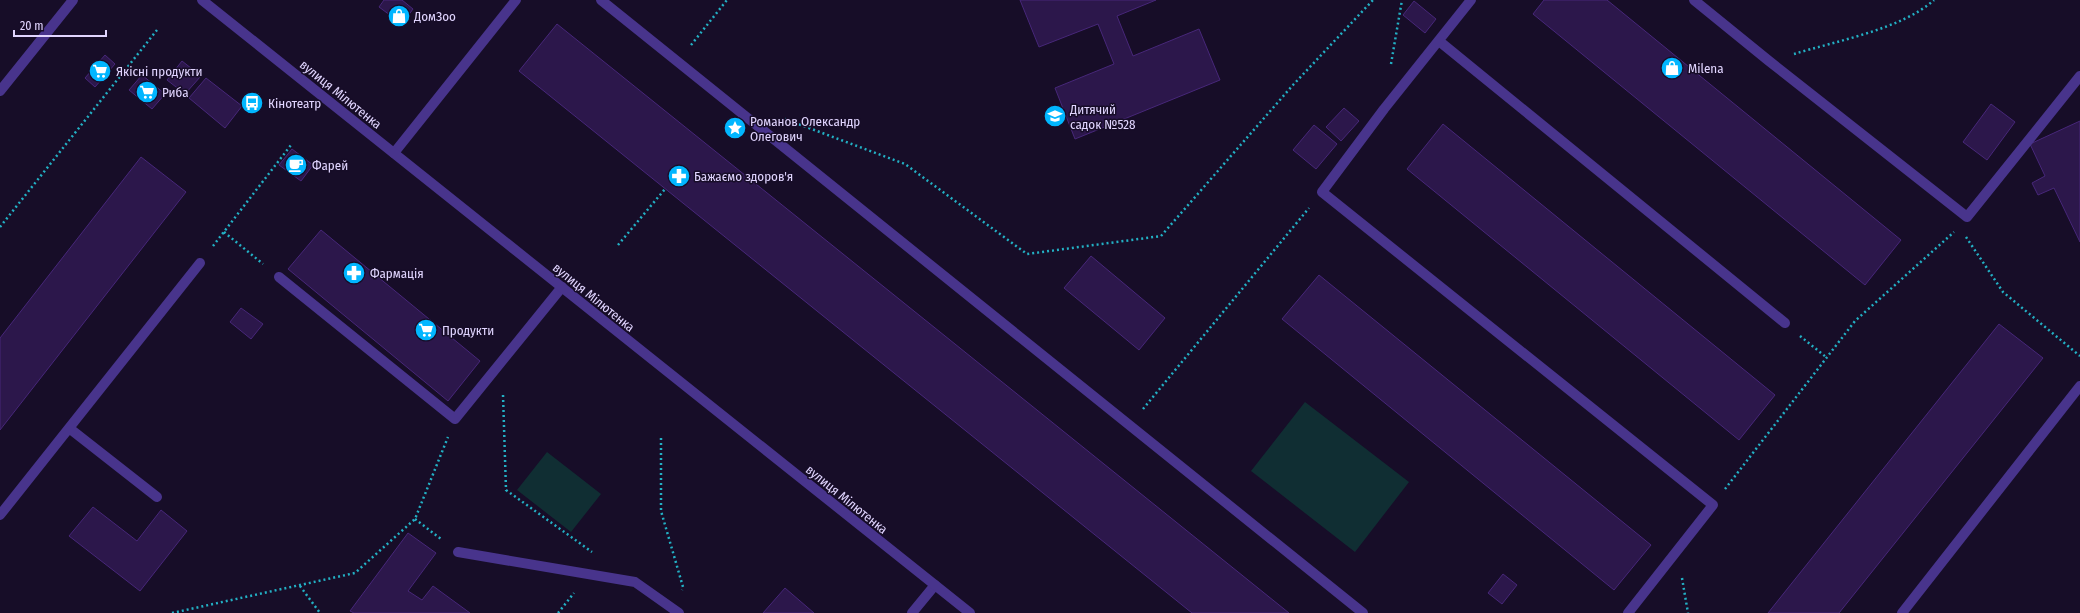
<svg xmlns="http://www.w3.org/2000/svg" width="2080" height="613" font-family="'Fira Sans Condensed',sans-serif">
  <rect width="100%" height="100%" fill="#170d28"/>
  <path fill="#102e33" d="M 1305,402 L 1409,482 L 1355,552 L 1251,471 Z
    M 547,452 L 601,494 L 571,532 L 517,490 Z"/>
  <path fill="#2c174b" stroke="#472779" d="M 384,0 L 402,0 L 413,9 L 402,24 L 379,7 Z
    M 1020,0 L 1156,0 L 1117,16 L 1133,56 L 1199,29 L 1220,80 L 1075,139 L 1055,88 L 1114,64 L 1098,24 L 1039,47 Z
    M 1544,0 L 1607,0 L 1901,240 L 1865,285 L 1533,14 Z
    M 1414,1 L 1436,19 L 1425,33 L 1403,15 Z
    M 557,24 L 950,340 L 1289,613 L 1192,613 L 519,71 Z
    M 105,55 L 115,64 L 95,87 L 85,78 Z
    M 182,61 L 201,76 L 185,94 L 167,80 Z
    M 142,75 L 165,94 L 152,109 L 129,90 Z
    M 206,78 L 242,106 L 225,128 L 189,98 Z
    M 1991,104 L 2015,122 L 1987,160 L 1963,142 Z
    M 1344,108 L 1359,121 L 1341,141 L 1326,127 Z
    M 2080,121 L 2080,242 L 2054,188 L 2038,195 L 2032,183 L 2045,176 L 2030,144 Z
    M 1443,124 L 1775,395 L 1739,440 L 1407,169 Z
    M 1314,125 L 1337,144 L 1316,169 L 1293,150 Z
    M 292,149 L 313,165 L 301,181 L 279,165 Z
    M 141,157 L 186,192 L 0,430 L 0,338 Z
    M 321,230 L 480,361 L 448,401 L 288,269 Z
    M 1091,256 L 1165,318 L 1139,350 L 1064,288 Z
    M 1319,275 L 1651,545 L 1614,590 L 1282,319 Z
    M 241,308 L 263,324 L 251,339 L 230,322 Z
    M 1999,324 L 2043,358 L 1839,613 L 1768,613 Z
    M 93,507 L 137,541 L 161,510 L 187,531 L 140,591 L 69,536 Z
    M 408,533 L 436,553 L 408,591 L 422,600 L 433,586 L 470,613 L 354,613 L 350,611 Z
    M 1503,574 L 1517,585 L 1502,604 L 1488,593 Z
    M 785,588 L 814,613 L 763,613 Z"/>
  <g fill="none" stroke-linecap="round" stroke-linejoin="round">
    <path stroke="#23b0c4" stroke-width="2.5" stroke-dasharray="2 3" stroke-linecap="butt" d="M 691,45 L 727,0
      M 1794,54 C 1836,41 1902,29 1934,0
      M 1391,64 L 1402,0
      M 785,119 L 905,164 L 1027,254 L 1161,236 L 1293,85 L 1373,0
      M 0,227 L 157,30
      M 224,232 L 263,264
      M 1966,237 L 2003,292 L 2080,356
      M 618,245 L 665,189
      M 213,246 L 291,145
      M 1800,336 L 1826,357
      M 503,395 L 506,490 L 592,552
      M 1143,409 L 1309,208
      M 661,438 L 661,511 L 683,587 L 682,590
      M 1725,489 L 1855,321 L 1954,232
      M 415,519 L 441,539
      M 1682,578 L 1688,613
      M 300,586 L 320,613
      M 172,613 L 355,573 L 415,519 L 448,437
      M 558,613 L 574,593"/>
    <path stroke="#48348c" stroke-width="10" d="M 601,0 L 1363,613
      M 1471,0 L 1384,109 L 1322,192 L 1713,505 L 1628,613
      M 1694,0 L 1769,61 L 1967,217 L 2080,76
      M 1439,41 L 1785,323
      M 394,153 L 516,0
      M 279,277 L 455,419 L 562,287
      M 69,428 L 157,497
      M 0,515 L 200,263
      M 458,552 L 635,582 L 679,613
      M 912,613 L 935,585
      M 1902,613 L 2080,386"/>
    <path stroke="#48348c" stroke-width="10" d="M 0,91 L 73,0"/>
    <path stroke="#48348c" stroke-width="10" d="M 202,0 L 970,613"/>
  </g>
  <defs>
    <g id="shop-disc" transform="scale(1.15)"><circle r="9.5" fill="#01b6ff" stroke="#170d28"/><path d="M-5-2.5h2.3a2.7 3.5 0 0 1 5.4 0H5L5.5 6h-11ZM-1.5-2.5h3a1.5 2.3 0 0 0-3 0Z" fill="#fff"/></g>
    <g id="supermarket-disc" transform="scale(1.15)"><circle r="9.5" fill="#01b6ff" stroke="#170d28"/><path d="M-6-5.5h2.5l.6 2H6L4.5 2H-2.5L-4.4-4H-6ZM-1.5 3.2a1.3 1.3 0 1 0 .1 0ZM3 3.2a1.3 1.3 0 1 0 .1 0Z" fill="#fff"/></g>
    <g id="bus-disc" transform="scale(1.15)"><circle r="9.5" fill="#01b6ff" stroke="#170d28"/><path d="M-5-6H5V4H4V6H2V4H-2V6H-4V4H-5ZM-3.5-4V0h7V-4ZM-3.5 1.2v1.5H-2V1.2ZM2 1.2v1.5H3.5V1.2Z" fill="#fff"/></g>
    <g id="school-disc" transform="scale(1.15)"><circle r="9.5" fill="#01b6ff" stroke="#170d28"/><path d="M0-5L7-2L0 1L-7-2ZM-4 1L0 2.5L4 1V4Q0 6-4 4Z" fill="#fff"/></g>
    <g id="sight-disc" transform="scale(1.15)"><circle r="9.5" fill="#01b6ff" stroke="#170d28"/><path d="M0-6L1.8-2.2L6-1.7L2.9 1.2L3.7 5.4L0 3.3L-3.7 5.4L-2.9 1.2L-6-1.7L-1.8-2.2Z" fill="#fff"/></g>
    <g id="cafe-disc" transform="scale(1.15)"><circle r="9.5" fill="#01b6ff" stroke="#170d28"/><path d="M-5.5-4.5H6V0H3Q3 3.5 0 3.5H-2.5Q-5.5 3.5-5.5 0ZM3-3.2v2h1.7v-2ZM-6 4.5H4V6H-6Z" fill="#fff"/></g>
    <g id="pharmacy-disc" transform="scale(1.15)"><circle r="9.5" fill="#01b6ff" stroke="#170d28"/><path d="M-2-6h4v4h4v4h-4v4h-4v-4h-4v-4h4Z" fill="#fff"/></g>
  </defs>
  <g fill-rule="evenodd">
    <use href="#shop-disc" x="399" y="16"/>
    <use href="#shop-disc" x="1672" y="68"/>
    <use href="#supermarket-disc" x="100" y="71"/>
    <use href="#supermarket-disc" x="147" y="92"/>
    <use href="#bus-disc" x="252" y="103"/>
    <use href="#school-disc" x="1055" y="116"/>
    <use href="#sight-disc" x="735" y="128"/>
    <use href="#cafe-disc" x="296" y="165"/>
    <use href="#pharmacy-disc" x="679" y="176"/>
    <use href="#pharmacy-disc" x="354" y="273"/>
    <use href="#supermarket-disc" x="426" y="330"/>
  </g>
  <g text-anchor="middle" stroke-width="3" stroke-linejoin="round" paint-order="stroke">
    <g font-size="13" fill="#e1d5ff" stroke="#170d28" text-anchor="start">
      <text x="414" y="21">ДомЗоо</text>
      <text x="1688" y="73">Milena</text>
      <text x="116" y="76">Якісні продукти</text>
      <text x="162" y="97">Риба</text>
      <text x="268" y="108">Кінотеатр</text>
      <text x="1070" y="114">Дитячий<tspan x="1070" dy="15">садок №528</tspan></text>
      <text x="750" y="126">Романов Олександр<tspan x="750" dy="15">Олегович</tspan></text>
      <text x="312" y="170">Фарей</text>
      <text x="694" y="181">Бажаємо здоров'я</text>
      <text x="370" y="278">Фармація</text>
      <text x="442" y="335">Продукти</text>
    </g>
    <g font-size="13" fill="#e1d5ff" stroke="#170d28">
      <text transform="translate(341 94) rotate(39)" y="5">вулиця Мілютенка</text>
      <text transform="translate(594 297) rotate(39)" y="5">вулиця Мілютенка</text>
      <text transform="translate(847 499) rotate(39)" y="5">вулиця Мілютенка</text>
    </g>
  </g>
  <path d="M14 30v6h92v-6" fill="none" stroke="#e1d5ff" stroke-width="2"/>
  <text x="20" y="30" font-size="12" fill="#e1d5ff" stroke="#170d28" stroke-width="3" paint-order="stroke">20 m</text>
</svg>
